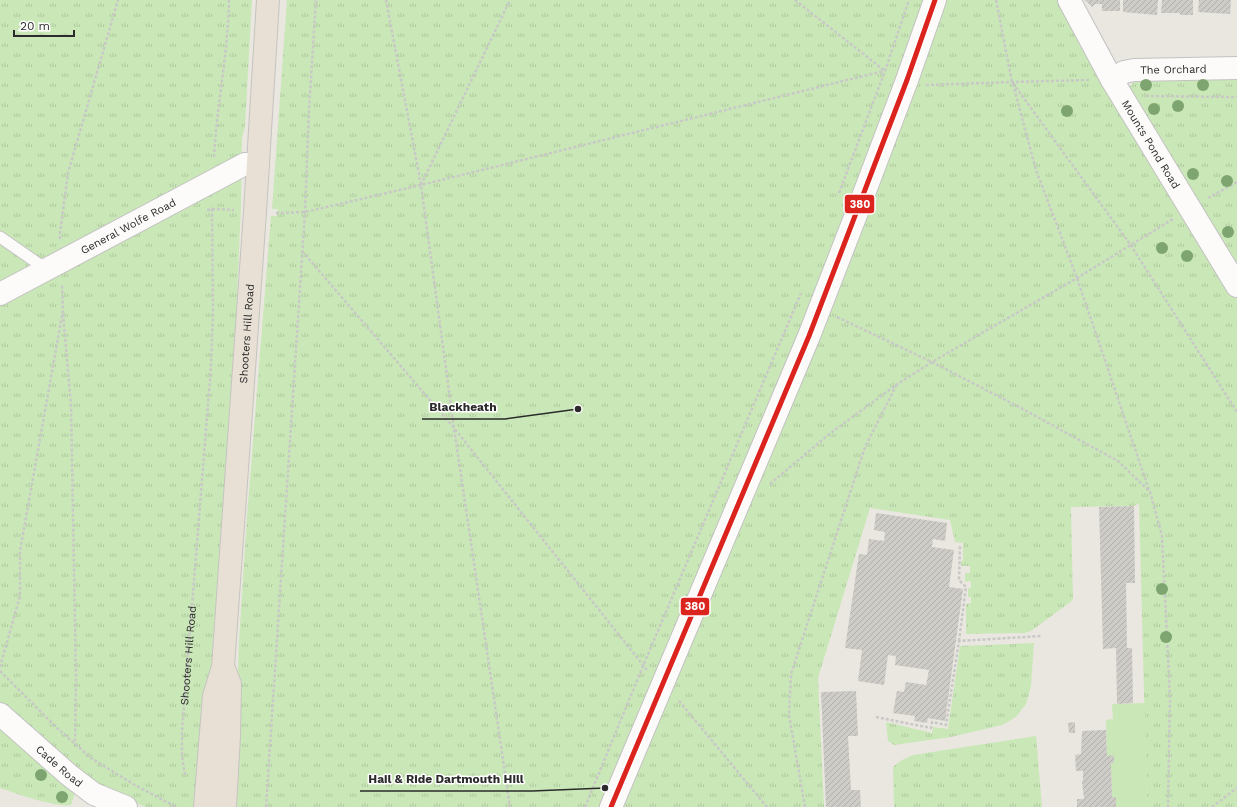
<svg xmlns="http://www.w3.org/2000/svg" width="1237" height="807" font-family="'Work Sans',sans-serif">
  <defs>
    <pattern id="grass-tufts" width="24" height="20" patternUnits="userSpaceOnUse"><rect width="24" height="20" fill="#cae8b7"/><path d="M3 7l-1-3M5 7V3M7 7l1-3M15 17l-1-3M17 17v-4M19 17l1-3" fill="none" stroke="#aec79e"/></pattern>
    <pattern id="building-hatch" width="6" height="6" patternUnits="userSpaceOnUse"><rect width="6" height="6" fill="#ceccc7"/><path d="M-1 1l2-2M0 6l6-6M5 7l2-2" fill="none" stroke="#b1afab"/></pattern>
  </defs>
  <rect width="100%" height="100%" fill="#eae6e0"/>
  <path fill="url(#grass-tufts)" d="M 0,0 L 252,0 L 245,126 L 242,138 L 241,207 L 234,365 L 201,807 L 145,807 L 111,791 L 82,774 L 71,805 C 53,807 18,794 0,788 Z
    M 287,0 L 1059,0 L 1110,95 L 1132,85 L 1135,79 L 1237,78 L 1237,807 L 1147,807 L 1139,503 L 1134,506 L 1071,507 L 1073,600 L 1031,631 L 1025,633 L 966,634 L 966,604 L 971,603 L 971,597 L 968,597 L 968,588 L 971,588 L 971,581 L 965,582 L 965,573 L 970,573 L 970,566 L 961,566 L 961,561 L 963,561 L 963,543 L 955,542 L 950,520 L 870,508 L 818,678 L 824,807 L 233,807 L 239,641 L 247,516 L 271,216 L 277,216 L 278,209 L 272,209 Z
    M 1034,643 L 1031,686 L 1026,704 L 1016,717 L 1002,725 L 951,737 L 894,745 L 888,741 L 886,722 L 932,733 L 933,727 L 948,729 L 960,646 Z
    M 1036,736 L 1042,807 L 894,807 L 893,767 L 902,760 L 913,755 Z"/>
  <path fill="#cae8b7" d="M 1145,703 L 1147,807 L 1116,807 L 1116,797 L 1112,797 L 1111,763 L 1114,763 L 1114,756 L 1107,756 L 1106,720 L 1113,719 L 1112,704 Z"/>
  <path fill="url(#building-hatch)" d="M 1085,0 L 1120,0 L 1120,11 L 1102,11 L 1102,4 L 1095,4 L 1092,7 Z
    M 1123,0 L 1158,0 L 1157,15 L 1123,12 Z
    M 1162,0 L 1193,0 L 1193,15 L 1180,15 L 1180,13 L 1161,13 Z
    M 1199,0 L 1231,0 L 1230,14 L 1198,12 Z
    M 1134,506 L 1135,583 L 1126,583 L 1127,648 L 1132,648 L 1133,703 L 1117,704 L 1116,648 L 1103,649 L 1099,507 Z
    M 876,513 L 947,523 L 945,541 L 933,539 L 932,547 L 954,550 L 949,587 L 963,589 L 945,721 L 928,718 L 927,723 L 914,721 L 915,716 L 893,713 L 897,691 L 904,692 L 906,682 L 926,685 L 929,670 L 895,665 L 896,656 L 888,655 L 884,685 L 858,681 L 862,650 L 845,648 L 859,554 L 867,555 L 869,539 L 884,541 L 885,532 L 874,530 Z
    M 856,691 L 858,736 L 848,736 L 851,790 L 860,790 L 861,807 L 826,807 L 821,692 Z
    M 1075,722 L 1075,733 L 1069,733 L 1068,723 Z
    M 1106,730 L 1107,756 L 1114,755 L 1114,763 L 1111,763 L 1112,797 L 1116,797 L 1116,807 L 1077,807 L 1077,799 L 1084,799 L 1082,781 L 1083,780 L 1083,771 L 1076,771 L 1075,755 L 1081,754 L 1082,731 Z"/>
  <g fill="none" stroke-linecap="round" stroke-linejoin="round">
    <g stroke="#c3c2c2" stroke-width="13">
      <path id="service" d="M 0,237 L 46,269"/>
    </g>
    <g stroke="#c3c2c2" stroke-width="24">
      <g id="minor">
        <path id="s2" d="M 1069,0 L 1112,80 L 1237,286"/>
        <path id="s3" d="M 1112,80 L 1124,72 L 1134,70 L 1237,68"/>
        <path id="s4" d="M 0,294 L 245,164 L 258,164"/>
        <path id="s5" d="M 0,714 L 69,775 L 94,794 L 126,807"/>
      </g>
    </g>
    <g stroke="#c3c2c2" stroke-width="24">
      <path id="tertiary" d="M 611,807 L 809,336 L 859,207 L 907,80 L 935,0"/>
    </g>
    <g stroke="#c5c4c1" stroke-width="24">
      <g id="trunk">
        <path d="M 225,671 L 230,684 L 229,736 L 225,807"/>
        <path id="s6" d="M 205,807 L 214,696 L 223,667 L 255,212 L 268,0"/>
      </g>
    </g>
    <g stroke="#c8c8c7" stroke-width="2.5" stroke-dasharray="3 2" stroke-linecap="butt">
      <path d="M 386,0 L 421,185 L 454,428 L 510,807"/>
      <path d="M 795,0 L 885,71"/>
      <path d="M 996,0 L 1012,82 L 1130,244 L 1237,412"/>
      <path d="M 1013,84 L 1036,170 L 1077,278 L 1149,490"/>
      <path d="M 926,85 L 1012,82 L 1089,80"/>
      <path d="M 1146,96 L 1237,97"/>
      <path d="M 214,157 C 217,104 228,53 229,0"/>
      <path d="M 421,185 L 510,0"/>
      <path d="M 839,193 L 885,71 L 909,0"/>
      <path d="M 1208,198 L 1237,182"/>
      <path d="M 207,210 L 216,209 L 234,210"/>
      <path d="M 276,213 L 305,212 L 421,185 L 884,71"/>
      <path d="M 60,239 L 60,233 L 68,173 L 118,0"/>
      <path d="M 302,251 L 454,428 L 647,670"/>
      <path d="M 63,314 L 71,405 L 76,680 L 75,744"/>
      <path d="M 837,317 L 932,362 L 1019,407 L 1118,461 L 1150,492 L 1162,536 L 1170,697 L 1168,807"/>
      <path d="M 770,484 L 828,435 L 896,385 L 932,362 L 1077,278 L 1173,219"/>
      <path d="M 959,641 L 966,587 L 959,580 L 960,545"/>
      <path d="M 0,667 L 20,596 L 20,551 L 63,310 L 62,284"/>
      <path d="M 0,671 L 57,728 L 91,758 L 133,784 L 176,807"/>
      <path d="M 679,701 L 767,807"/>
      <path d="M 876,717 L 931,728 L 932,722 L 946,725 L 959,641 L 1041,636"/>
      <path id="s1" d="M 185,775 L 182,757 L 182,731 L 211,367 L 213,311 L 212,206"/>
      <path d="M 266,807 L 305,212 L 309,110 L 316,0"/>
      <path d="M 585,807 L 643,666 L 801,293"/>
      <path d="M 805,807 L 789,715 L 791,674 L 865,447 L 896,386"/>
      <path d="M 1212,807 L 1237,788"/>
    </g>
    <use href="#service" stroke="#fcfbfa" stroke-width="11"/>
    <use href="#minor" stroke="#fcfbfa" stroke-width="22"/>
    <use href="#tertiary" stroke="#fcfbfa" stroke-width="22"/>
    <use href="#trunk" stroke="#e8e0d4" stroke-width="22"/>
    <g stroke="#fff" stroke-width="8">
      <path id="bus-1" d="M 611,807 L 809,336 L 907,80 L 935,0"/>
    </g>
    <use href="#bus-1" stroke="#dc241f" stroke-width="5"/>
  </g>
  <g fill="#7ea570">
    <circle cx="1146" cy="85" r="6"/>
    <circle cx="1203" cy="85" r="6"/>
    <circle cx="1178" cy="106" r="6"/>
    <circle cx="1154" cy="109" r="6"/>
    <circle cx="1067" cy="111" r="6"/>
    <circle cx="1193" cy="174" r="6"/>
    <circle cx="1227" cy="181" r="6"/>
    <circle cx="1228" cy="232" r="6"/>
    <circle cx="1162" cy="248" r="6"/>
    <circle cx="1187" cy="256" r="6"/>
    <circle cx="1162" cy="589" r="6"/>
    <circle cx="1166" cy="637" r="6"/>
    <circle cx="41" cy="775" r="6"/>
    <circle cx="62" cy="797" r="6"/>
  </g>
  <g text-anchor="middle" stroke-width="3" stroke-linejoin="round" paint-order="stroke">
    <g font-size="11" fill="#2b2b2b" stroke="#fff">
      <text dy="4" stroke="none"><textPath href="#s3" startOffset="64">The Orchard</textPath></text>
      <text dy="4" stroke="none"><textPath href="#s2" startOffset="166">Mounts Pond Road</textPath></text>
      <text dy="4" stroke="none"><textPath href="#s4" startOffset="145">General Wolfe Road</textPath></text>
      <text dy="4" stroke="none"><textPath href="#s6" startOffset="476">Shooters Hill Road</textPath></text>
      <text dy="4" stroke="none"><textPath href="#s1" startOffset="120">Shooters Hill Road</textPath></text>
      <text dy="4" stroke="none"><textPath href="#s5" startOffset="79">Cade Road</textPath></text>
    </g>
  </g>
  <path fill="none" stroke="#2b2b2b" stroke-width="1.5" d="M578 409L505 419H422M605 788L532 791H360"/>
  <g fill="#2b2b2b" stroke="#fff" stroke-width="1.5">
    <circle cx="578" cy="409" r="4"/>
    <circle cx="605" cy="788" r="4"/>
  </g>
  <g font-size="12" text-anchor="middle" font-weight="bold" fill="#2b2b2b" stroke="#fff" stroke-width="3" stroke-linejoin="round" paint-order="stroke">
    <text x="463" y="411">Blackheath</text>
    <text x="446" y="783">Hail &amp; Ride Dartmouth Hill</text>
  </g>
  <g stroke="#fff" stroke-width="1.5">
    <rect x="844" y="194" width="31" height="20" rx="4" fill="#dc241f"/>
    <rect x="680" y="597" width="30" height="19" rx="4" fill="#dc241f"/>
  </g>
  <g font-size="11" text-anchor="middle" font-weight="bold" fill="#fff">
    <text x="860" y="208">380</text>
    <text x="695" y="610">380</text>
  </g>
  <path d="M14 30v6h60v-6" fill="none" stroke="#2b2b2b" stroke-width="2"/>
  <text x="20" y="30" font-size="12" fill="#2b2b2b" stroke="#ffffff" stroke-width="3" paint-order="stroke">20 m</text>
</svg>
